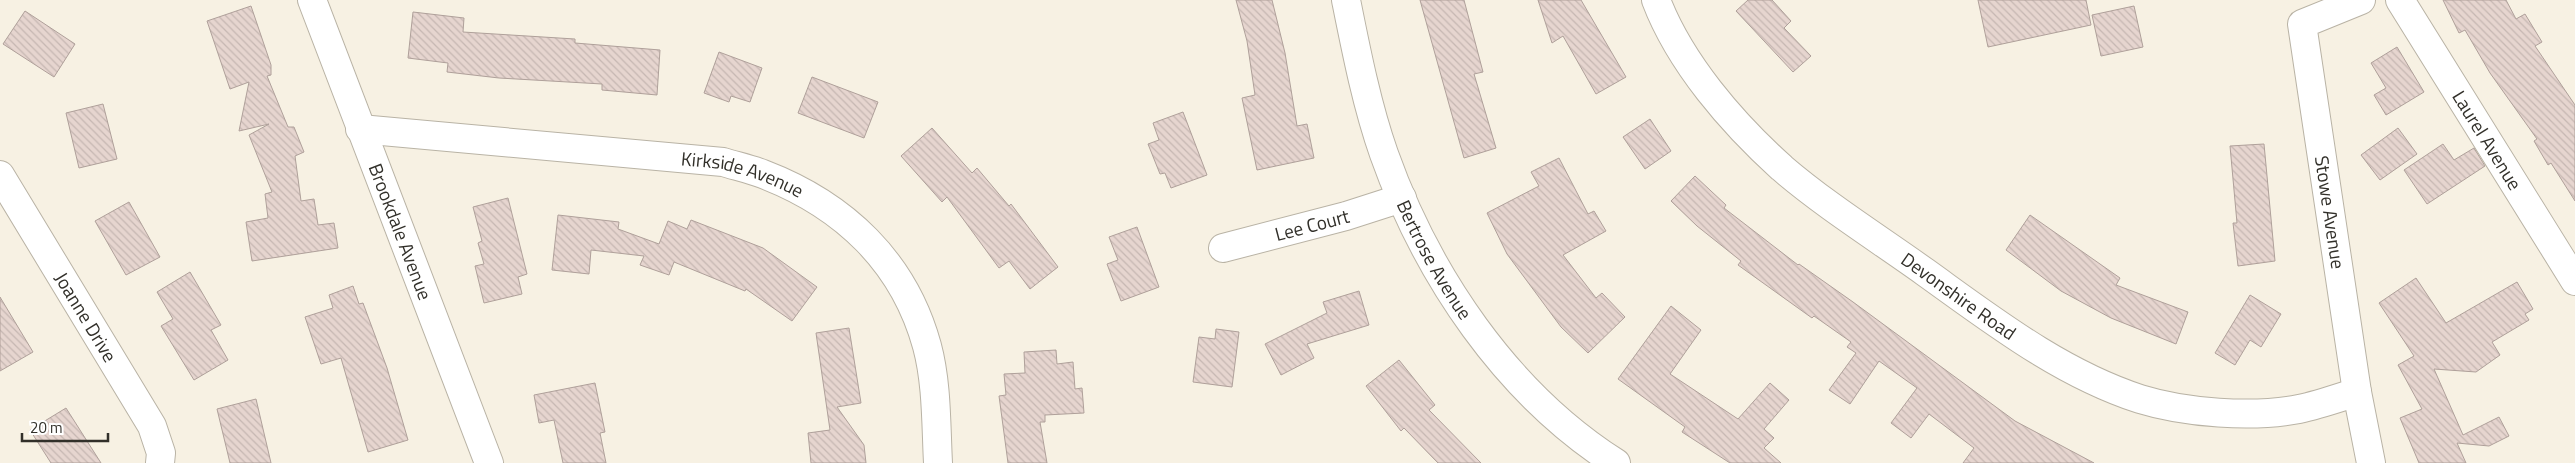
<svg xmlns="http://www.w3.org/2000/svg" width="2575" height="463" font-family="'Titillium Web',sans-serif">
  <defs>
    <pattern id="building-back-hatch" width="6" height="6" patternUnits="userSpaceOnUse" patternTransform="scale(1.25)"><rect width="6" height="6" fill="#e6d5cf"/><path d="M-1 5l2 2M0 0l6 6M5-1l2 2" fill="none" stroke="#c6b7b2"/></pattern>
  </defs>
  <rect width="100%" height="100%" fill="#f7f1e3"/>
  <path fill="url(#building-back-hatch)" stroke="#afa09a" d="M 1236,0 L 1272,0 L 1285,53 L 1297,126 L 1307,124 L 1314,158 L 1257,170 L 1242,98 L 1255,95 L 1247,41 Z
    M 1420,0 L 1464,0 L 1483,72 L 1474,74 L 1496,148 L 1464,158 Z
    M 1538,0 L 1581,0 L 1626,77 L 1596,94 L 1563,36 L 1552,43 Z
    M 1748,0 L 1772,0 L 1791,21 L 1784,28 L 1811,56 L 1793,72 L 1736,11 Z
    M 1978,0 L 2086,0 L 2091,25 L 1988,47 Z
    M 2443,0 L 2506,0 L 2516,19 L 2525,14 L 2542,42 L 2535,46 L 2575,105 L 2575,201 L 2551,163 L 2548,165 L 2534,141 L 2537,139 L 2490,73 L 2465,30 L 2459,33 Z
    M 251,6 L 271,65 L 271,75 L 267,76 L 288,127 L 294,127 L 304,152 L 295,156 L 301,201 L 314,199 L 318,225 L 334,223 L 338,248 L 252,261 L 246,222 L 268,218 L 265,194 L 272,192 L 249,135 L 269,124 L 239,131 L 249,82 L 230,89 L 207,21 Z
    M 2134,6 L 2143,47 L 2101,56 L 2092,15 Z
    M 25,11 L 75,44 L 54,77 L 3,44 Z
    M 413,12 L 464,18 L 463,32 L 575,39 L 575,43 L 660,50 L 657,95 L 602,90 L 602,84 L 499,78 L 447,72 L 448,63 L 408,58 Z
    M 2397,47 L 2424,92 L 2386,115 L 2374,95 L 2386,88 L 2371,63 Z
    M 719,52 L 762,68 L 750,102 L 731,96 L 729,102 L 704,93 Z
    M 812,77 L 878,102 L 864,138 L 798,113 Z
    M 103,104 L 117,159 L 79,168 L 66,113 Z
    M 1183,112 L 1207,175 L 1171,188 L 1165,173 L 1160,174 L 1148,144 L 1159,140 L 1153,123 Z
    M 1650,119 L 1671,151 L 1645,169 L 1623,137 Z
    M 932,128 L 972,173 L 977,168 L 1009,206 L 1011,204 L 1058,267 L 1030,289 L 1009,261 L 999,268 L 947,197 L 942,202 L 901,156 Z
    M 2398,128 L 2417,154 L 2380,180 L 2361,155 Z
    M 2264,144 L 2275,261 L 2238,266 L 2233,223 L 2237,223 L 2230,146 Z
    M 2443,144 L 2454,160 L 2474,148 L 2485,166 L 2427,204 L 2404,170 Z
    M 1559,158 L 1588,214 L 1594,211 L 1606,231 L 1563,255 L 1596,298 L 1602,293 L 1625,317 L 1588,353 L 1561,327 L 1507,254 L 1487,213 L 1539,186 L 1531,172 Z
    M 1695,176 L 1726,205 L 1724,208 L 1798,265 L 1799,264 L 1853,302 L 2015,421 L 2094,463 L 1963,463 L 1974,448 L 1929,414 L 1911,438 L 1891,423 L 1917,388 L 1879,361 L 1850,404 L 1829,390 L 1856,353 L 1847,347 L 1851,342 L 1814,316 L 1812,318 L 1738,265 L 1741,261 L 1697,226 L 1671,201 Z
    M 508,198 L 527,274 L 518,277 L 522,294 L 484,303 L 475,266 L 484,264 L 478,243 L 482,241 L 473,207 Z
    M 129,202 L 160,257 L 126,275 L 95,221 Z
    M 558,215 L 619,222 L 618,229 L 659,244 L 668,221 L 687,229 L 691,220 L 763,248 L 817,287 L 792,321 L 746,289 L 745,291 L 674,262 L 669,275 L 640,265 L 644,256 L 591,250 L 589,274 L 552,270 Z
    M 2030,215 L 2120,278 L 2116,285 L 2188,312 L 2176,344 L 2111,318 L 2061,291 L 2006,250 Z
    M 1137,227 L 1159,287 L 1121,301 L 1107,264 L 1118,260 L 1109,237 Z
    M 190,272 L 221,325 L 211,330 L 228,360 L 194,380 L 161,326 L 173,319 L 157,292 Z
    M 2416,278 L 2446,323 L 2517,282 L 2533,309 L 2525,314 L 2529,320 L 2492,342 L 2500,355 L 2476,372 L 2434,369 L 2463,435 L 2499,417 L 2509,436 L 2489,446 L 2457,443 L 2466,463 L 2419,463 L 2400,418 L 2422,409 L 2398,365 L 2414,356 L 2379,303 Z
    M 353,286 L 359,304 L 363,303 L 387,368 L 408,440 L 368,452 L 341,358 L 321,364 L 305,317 L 333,308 L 329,295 Z
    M 1359,291 L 1369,325 L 1307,344 L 1314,358 L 1281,375 L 1265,344 L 1327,313 L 1323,302 Z
    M 2250,295 L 2281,314 L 2261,347 L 2250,340 L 2235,365 L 2215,353 Z
    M 0,297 L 33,352 L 0,371 Z
    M 1671,306 L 1701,330 L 1670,374 L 1738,419 L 1770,383 L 1789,400 L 1764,429 L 1774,438 L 1764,448 L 1781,463 L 1730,463 L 1682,432 L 1685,427 L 1618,379 Z
    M 849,328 L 861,403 L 837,407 L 864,445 L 866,463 L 811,463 L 808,433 L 830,430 L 816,333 Z
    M 1216,329 L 1239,332 L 1232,387 L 1193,382 L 1199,337 L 1215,339 Z
    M 1056,350 L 1057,364 L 1073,362 L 1075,389 L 1082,388 L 1084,413 L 1045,415 L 1045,422 L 1040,422 L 1047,463 L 1008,463 L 999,396 L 1006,395 L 1004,374 L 1025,373 L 1024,352 Z
    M 1399,360 L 1435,405 L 1429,410 L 1481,463 L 1438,463 L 1404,428 L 1401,431 L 1366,386 Z
    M 595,383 L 605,432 L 600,433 L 606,463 L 563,463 L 554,420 L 539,423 L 534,395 Z
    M 256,399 L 271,463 L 230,463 L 217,409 Z
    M 66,408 L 101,463 L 51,463 L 30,430 Z"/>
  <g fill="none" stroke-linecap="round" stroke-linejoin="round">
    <g stroke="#b9b3a5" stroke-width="30">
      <g id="minor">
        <path id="s1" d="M 312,0 L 489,463"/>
        <path id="s2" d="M 1346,0 C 1356,50 1367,106 1384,154 C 1427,275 1506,393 1616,463"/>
        <path id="s3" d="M 1656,0 C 1680,63 1732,123 1782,168 C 1825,205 1879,239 1925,272 C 1992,320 2060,373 2140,399 C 2185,413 2252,418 2299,409 C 2318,405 2338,398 2357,392"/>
        <path id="s4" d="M 2361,0 L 2302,24 L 2357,392 L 2371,463"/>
        <path id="s5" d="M 2400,0 L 2575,281"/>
        <path id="s6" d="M 360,129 L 723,162 C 736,166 750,169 763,174 C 844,205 904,262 927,346 C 937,383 936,425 938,463"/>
        <path id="s7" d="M 0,175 L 152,426 L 161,453 L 160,463"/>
        <path id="s8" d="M 1223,248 L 1346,216 L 1402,198"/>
      </g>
    </g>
    <use href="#minor" stroke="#fff" stroke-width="28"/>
  </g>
  <g text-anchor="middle" stroke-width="5" stroke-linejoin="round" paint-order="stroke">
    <g font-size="19" fill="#32302a" stroke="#fff">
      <text dy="7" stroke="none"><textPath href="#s5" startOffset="165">Laurel Avenue</textPath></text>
      <text dy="7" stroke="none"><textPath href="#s6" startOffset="386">Kirkside Avenue</textPath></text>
      <text dy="7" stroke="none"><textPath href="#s4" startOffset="254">Stowe Avenue</textPath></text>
      <text dy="7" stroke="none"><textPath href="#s8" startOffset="92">Lee Court</textPath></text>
      <text dy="7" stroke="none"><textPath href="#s1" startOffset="248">Brookdale Avenue</textPath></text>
      <text dy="7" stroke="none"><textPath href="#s2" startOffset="276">Bertrose Avenue</textPath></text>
      <text dy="7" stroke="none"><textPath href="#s3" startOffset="430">Devonshire Road</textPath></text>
      <text dy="7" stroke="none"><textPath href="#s7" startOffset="166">Joanne Drive</textPath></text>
    </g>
  </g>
  <path d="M22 433v8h86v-8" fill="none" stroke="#32302a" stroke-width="2.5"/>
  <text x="30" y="433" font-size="15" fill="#32302a" stroke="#ffffff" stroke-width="4" paint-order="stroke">20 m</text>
</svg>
